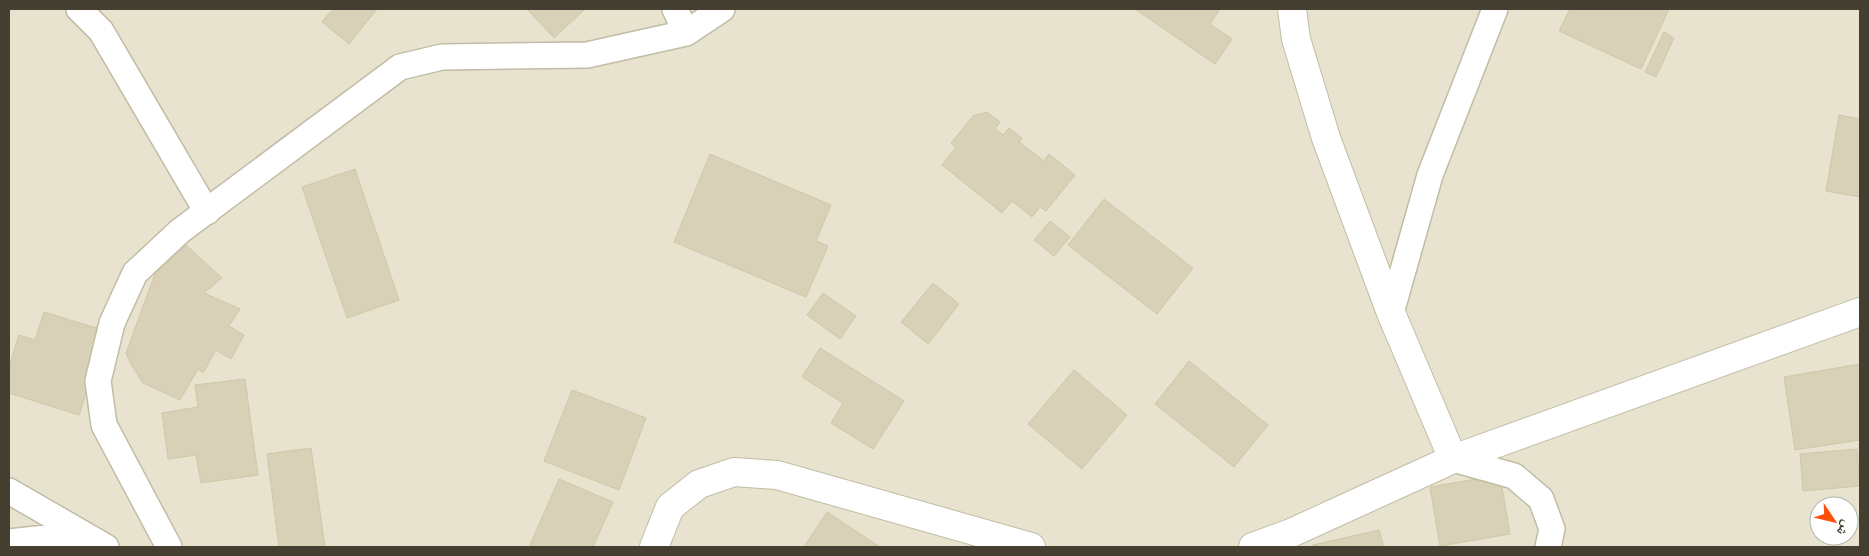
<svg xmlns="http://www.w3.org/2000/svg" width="1869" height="556" font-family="Karla,'Noto Naskh Arabic',sans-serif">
  <rect width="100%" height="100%" fill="#f3efe0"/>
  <path fill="#e7e3ce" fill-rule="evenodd" d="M 9,9 L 1860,9 L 1860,547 L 9,547 ZM 1819,506 L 1849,506 L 1849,536 L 1819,536 Z"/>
  <path fill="#d8d0b7" stroke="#d1c6a7" d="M 333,9 L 377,9 L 349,44 L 322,22 Z
    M 527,9 L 585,9 L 554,38 Z
    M 1135,9 L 1220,9 L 1210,24 L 1232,39 L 1215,64 Z
    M 1570,9 L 1669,9 L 1641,69 L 1559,31 Z
    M 1664,32 L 1674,38 L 1656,77 L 1645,72 Z
    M 987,112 L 1000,122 L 995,129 L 1003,135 L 1009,128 L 1022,138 L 1019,142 L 1044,161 L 1049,154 L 1075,175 L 1046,211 L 1040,207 L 1032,217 L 1012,201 L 1002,213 L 942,165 L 956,147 L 951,143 L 973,116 Z
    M 1839,115 L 1860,119 L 1860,197 L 1826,191 Z
    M 710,154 L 831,205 L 816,241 L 828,246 L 806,297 L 674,242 Z
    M 355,169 L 399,300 L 347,318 L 302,187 Z
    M 1104,199 L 1193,268 L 1157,314 L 1068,245 Z
    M 1050,221 L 1070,237 L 1054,256 L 1034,240 Z
    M 186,245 L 222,278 L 204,293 L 240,309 L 229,326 L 244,335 L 231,359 L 216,350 L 203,373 L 198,369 L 180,400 L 143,383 L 131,364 L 126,353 L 155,274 Z
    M 933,283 L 959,304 L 928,344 L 901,322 Z
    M 823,293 L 856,316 L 840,339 L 807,315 Z
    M 44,312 L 106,331 L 79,415 L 9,393 L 9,367 L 19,335 L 35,340 Z
    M 820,348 L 904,401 L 873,449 L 831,423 L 843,403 L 802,377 Z
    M 1189,361 L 1268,425 L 1234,467 L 1155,404 Z
    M 1860,364 L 1860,440 L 1795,450 L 1784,377 Z
    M 1074,370 L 1127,415 L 1082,469 L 1028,424 Z
    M 245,379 L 258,475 L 201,483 L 196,455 L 168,459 L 162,413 L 198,407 L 195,385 Z
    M 572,390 L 646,418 L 619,490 L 544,461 Z
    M 311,448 L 325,547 L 279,547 L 267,454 Z
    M 1857,449 L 1860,486 L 1803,491 L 1800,454 Z
    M 1500,475 L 1510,534 L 1440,546 L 1430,487 Z
    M 559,479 L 613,502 L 593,547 L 529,547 Z
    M 827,512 L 880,547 L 804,547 Z
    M 1379,530 L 1384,547 L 1313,547 L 1313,545 Z"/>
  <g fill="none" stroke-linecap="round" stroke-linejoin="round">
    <g stroke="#c1bca5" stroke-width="28">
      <path id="minor" d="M 79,9 L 101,31 L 207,212
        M 675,9 L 686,33
        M 1391,313 L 1430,175 L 1495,9
        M 1453,459 L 1514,476 L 1541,499 L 1552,529 L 1548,547
        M 9,491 L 106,547
        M 9,542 L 83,534
        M 169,547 L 104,425 L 98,381 L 112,323 L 135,273 L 180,231 L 400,67 L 442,57 L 587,55 L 686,33 L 722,9"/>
    </g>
    <g stroke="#c1bca5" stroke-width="30">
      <path id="tertiary" d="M 1453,459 L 1860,312
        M 654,547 L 670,507 L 699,484 L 734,472 L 777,475 L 1031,547
        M 1253,547 L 1291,533 L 1453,459 L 1391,313 L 1326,138 L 1296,39 L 1292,9"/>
    </g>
    <use href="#minor" stroke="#fff" stroke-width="25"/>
    <use href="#tertiary" stroke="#fff" stroke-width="28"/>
  </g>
  <rect width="1869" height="556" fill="none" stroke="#443f31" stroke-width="20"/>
  <g transform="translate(1834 521) rotate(125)"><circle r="24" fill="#ffffff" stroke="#b4b2ad"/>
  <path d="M0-4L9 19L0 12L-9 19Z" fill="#ff500b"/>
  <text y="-8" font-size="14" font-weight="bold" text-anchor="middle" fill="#443f31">ش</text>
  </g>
</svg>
